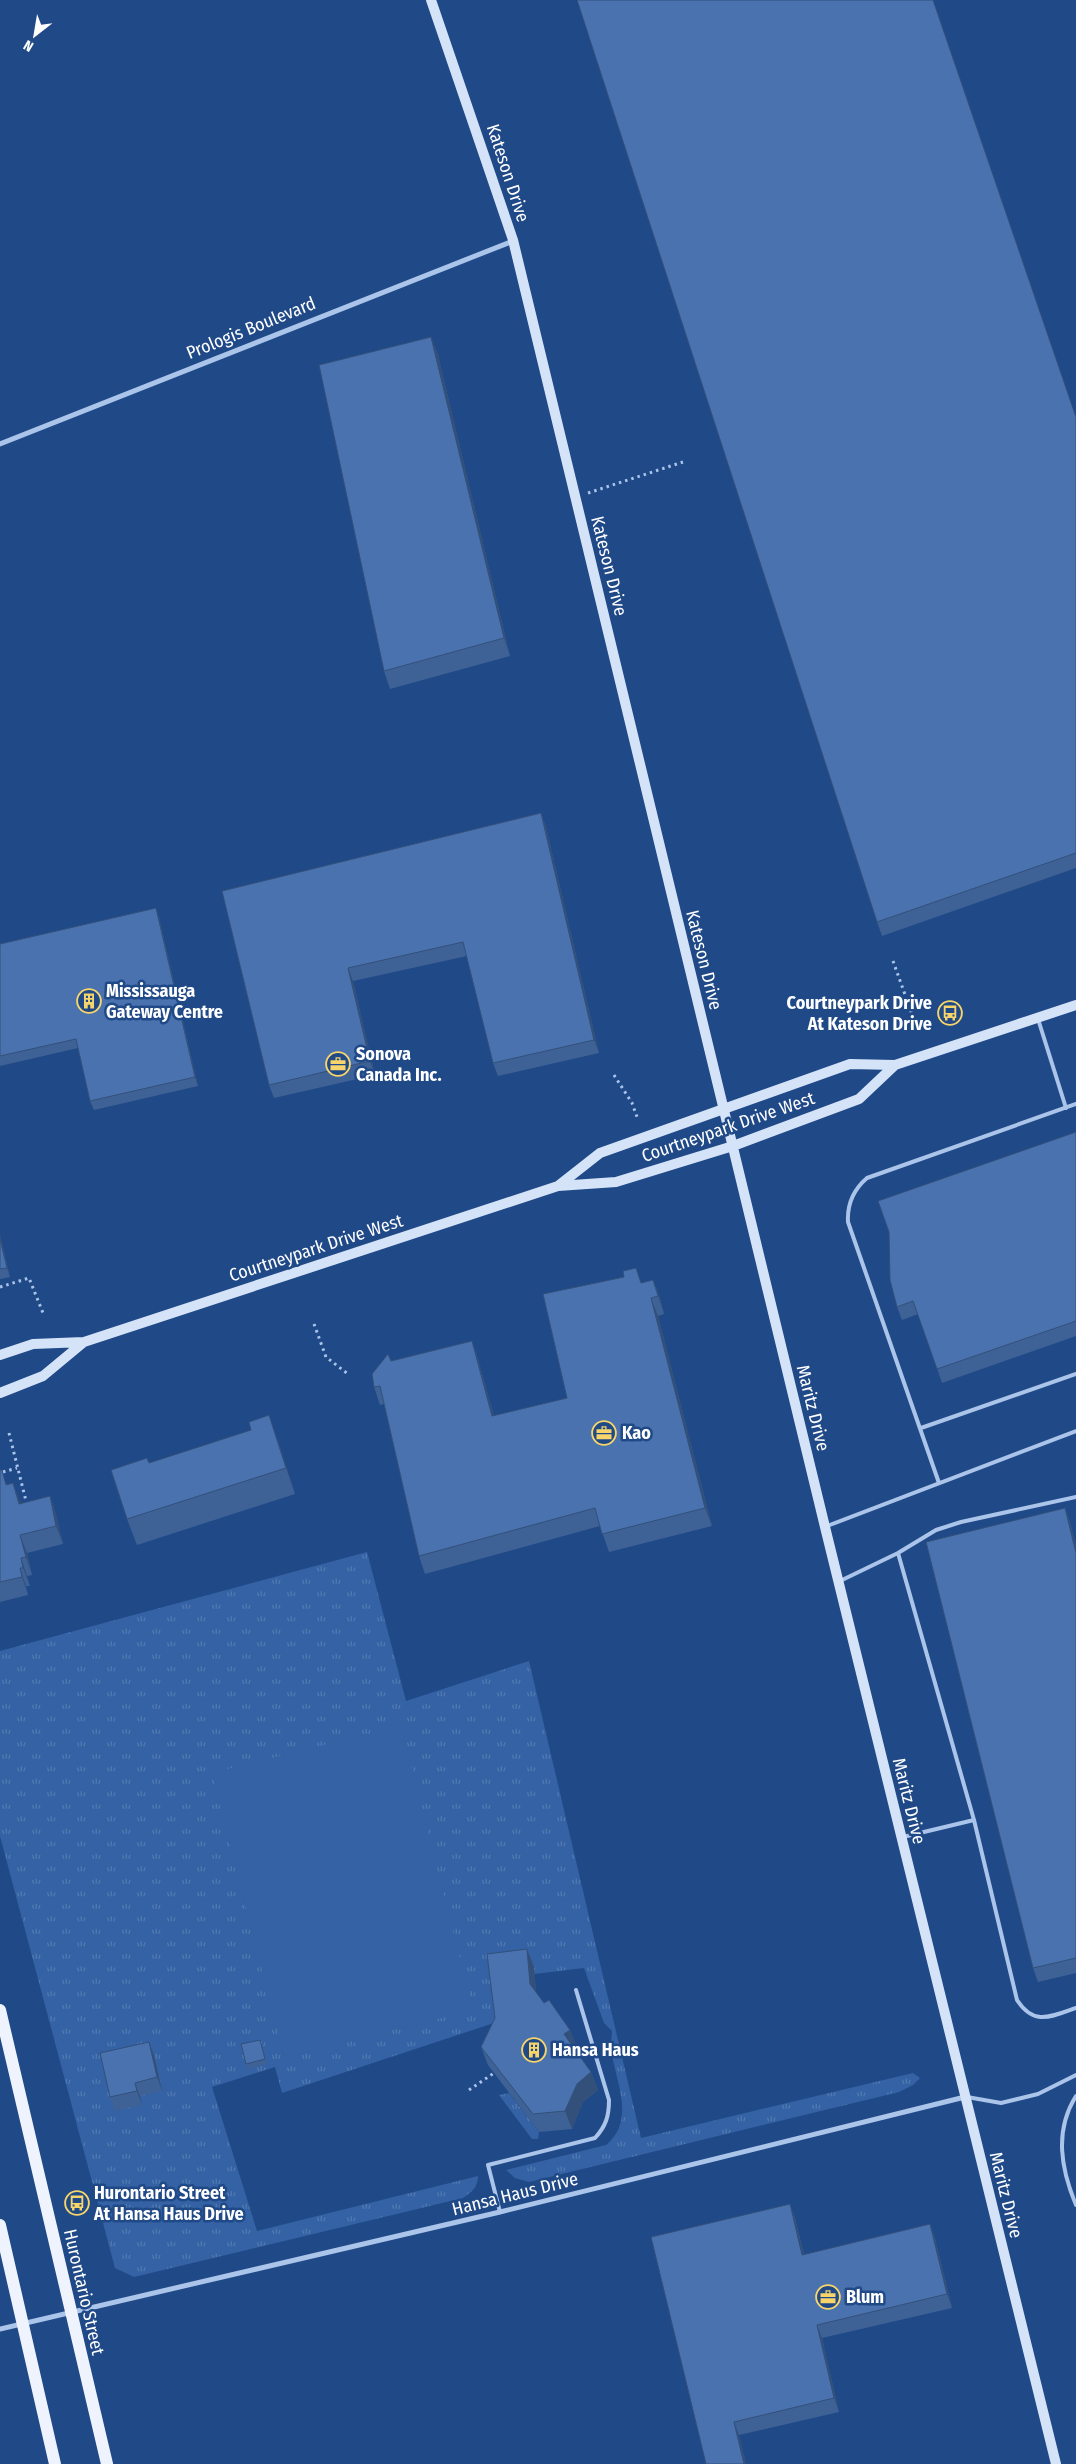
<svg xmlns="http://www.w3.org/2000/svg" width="1076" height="2464" font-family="'Fira Sans Condensed',sans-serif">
  <defs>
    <pattern id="grass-tufts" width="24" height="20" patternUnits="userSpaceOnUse" patternTransform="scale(1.25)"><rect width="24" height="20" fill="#3462a4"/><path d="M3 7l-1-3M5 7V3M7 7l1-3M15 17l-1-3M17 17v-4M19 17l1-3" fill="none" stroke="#527ab2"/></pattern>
  </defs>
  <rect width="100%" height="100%" fill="#204987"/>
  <path fill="url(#grass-tufts)" d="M 367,1552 L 406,1701 L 529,1661 L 641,2138 L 913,2073 L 920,2078 L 913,2085 L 899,2092 L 529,2182 L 515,2178 L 506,2170 L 606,2145 C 636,2121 616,2082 611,2050 C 610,2044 612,2037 612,2031 L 604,2023 L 584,1968 L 534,1974 L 534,1967 L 500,2021 L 282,2093 L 275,2067 L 212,2087 L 257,2231 L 478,2176 C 478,2187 472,2192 463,2198 L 134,2277 L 115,2268 L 0,1836 L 0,1651 Z
    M 509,2093 L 539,2132 L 538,2139 L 532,2139 L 499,2095 Z"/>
  <path fill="#3462a4" d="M 401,1726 L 473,2010 L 284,2057 L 212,1773 Z"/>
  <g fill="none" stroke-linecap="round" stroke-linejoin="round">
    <path stroke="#aac4ea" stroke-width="3" stroke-dasharray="2.5 4" stroke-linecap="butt" d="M 588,493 L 683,462
      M 893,961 L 913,1017
      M 614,1075 L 632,1103 L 637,1117
      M 0,1287 L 29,1278 L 43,1313
      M 314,1324 L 326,1357 L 348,1374
      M 9,1433 L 27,1505
      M 3,1472 L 17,1468
      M 469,2090 L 494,2073"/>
    <path stroke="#aac4ea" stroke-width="4" d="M 1038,1019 L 1066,1108
      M 921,1428 L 1076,1374
      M 939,1483 L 848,1222 C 847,1204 853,1190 867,1178 L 1076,1104
      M 827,1526 L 1076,1431
      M 898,1553 L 974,1820
      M 840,1581 L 898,1553 L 936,1530 L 961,1522 L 1076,1497
      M 903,1837 L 974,1820 L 1017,2000 C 1034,2026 1050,2017 1076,2008
      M 1076,2096 C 1054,2131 1061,2169 1076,2205
      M 967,2097 L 1001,2103 L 1038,2094 L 1076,2075
      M 500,2212 L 488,2165 L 595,2138 C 606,2126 609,2116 609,2100 L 576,1990"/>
    <path stroke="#aac4ea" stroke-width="5" d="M 0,444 L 513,241
      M 0,2329 L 500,2212 L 965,2097"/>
    <path stroke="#d5e3f8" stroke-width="10" d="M 431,0 L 513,240 L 825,1527 L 1056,2464
      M 558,1186 L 600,1153 L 850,1064 L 895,1065 L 1076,1005
      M 0,1355 L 33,1344 L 84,1342 L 558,1186 L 616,1182 L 733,1146 L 859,1099 L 895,1065
      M 0,1393 L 43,1376 L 84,1342"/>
    <path stroke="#eef3fe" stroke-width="12" d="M 0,2010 L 107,2464
      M 0,2225 L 55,2464"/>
  </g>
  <path fill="#3f6296" d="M 431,337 L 438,355 L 510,656 L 390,689 L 384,671 Z
    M 1076,416 L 1076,868 L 882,936 L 877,922 Z
    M 541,813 L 546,827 L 599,1053 L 498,1076 L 493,1063 L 467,956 L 353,981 L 375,1075 L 274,1098 L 269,1085 L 222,891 Z
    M 156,908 L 159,917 L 198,1086 L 94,1110 L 90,1101 L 78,1048 L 0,1066 L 0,944 Z
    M 1076,1132 L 1076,1336 L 942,1383 L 918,1314 L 902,1320 L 897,1307 Z
    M 0,1235 L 10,1277 L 0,1279 Z
    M 653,1280 L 660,1298 L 664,1314 L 658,1316 L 712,1526 L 609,1552 L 600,1526 L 425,1574 L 419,1556 L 384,1404 L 380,1405 L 374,1387 L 391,1361 L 472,1341 L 478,1359 L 494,1416 L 567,1398 L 641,1283 Z
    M 278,1441 L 295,1494 L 137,1545 L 127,1519 L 149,1463 Z
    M 0,1470 L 7,1485 L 20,1504 L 50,1496 L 56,1514 L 63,1544 L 27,1553 L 32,1575 L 27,1576 L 30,1586 L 26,1586 L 28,1595 L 0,1602 Z
    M 1065,1508 L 1070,1522 L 1076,1546 L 1076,1973 L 1038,1982 L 1033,1968 Z
    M 527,1949 L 534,1967 L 536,1992 L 544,2003 L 570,2030 L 577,2048 L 575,2049 L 591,2072 L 598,2090 L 583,2102 L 572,2129 L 539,2132 L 488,2065 L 481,2047 Z
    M 260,2040 L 267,2064 L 248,2069 L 246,2064 Z
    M 149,2042 L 154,2055 L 162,2091 L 140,2096 L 142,2105 L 115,2111 L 110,2097 Z
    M 790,2204 L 795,2218 L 804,2255 L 930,2224 L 935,2238 L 952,2308 L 822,2338 L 839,2412 L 739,2435 L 746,2464 L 706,2464 Z"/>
  <path fill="#33507a" d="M 431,337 L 438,355 L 510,656 L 504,638 Z
    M 541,813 L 546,827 L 599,1053 L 594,1040 Z
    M 156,908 L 159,917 L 198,1086 L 195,1077 Z
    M 348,968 L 353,981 L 375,1075 L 370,1061 Z
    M 0,1235 L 10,1277 L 7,1268 L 0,1239 Z
    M 653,1280 L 660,1298 L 664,1314 L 658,1296 Z
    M 651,1298 L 658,1316 L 712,1526 L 705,1508 Z
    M 472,1341 L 478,1359 L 499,1434 L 492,1416 Z
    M 269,1415 L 278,1441 L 295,1494 L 286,1468 Z
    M 13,1483 L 20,1501 L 25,1522 L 19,1504 Z
    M 50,1496 L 56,1514 L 63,1544 L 56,1526 Z
    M 1065,1508 L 1070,1522 L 1076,1546 L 1076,1553 Z
    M 20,1535 L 27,1553 L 32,1575 L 26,1557 Z
    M 21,1558 L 27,1576 L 30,1586 L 23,1568 Z
    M 20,1568 L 26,1586 L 28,1595 L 22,1577 Z
    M 527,1949 L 534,1967 L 537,2002 L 530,1984 Z
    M 570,2030 L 577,2048 L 570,2052 L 564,2034 Z
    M 149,2042 L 154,2055 L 162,2091 L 157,2077 Z
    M 591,2072 L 598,2090 L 583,2102 L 572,2129 L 565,2111 L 577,2084 Z
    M 135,2083 L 140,2096 L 142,2105 L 137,2091 Z
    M 790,2204 L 795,2218 L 807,2269 L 802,2255 Z
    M 930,2224 L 935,2238 L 952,2308 L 947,2294 Z
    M 817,2325 L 822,2338 L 839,2412 L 834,2398 Z
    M 734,2422 L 739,2435 L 746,2464 L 744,2464 Z"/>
  <path fill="#4972af" stroke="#33507a" d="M 577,0 L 933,0 L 1076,417 L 1076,853 L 877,922 Z
    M 431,337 L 504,638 L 384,671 L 319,365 Z
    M 541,813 L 594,1040 L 493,1063 L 463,942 L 348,968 L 370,1061 L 269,1085 L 222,891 Z
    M 156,908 L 195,1077 L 90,1101 L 76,1039 L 0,1056 L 0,944 Z
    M 1076,1132 L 1076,1321 L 937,1369 L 913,1301 L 897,1307 L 890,1280 L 889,1232 L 878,1201 Z
    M 0,1239 L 7,1268 L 0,1269 Z
    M 636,1268 L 641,1283 L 653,1280 L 658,1296 L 651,1298 L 705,1508 L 602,1534 L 595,1508 L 419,1556 L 380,1386 L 374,1387 L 372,1374 L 388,1354 L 391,1361 L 472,1341 L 492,1416 L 567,1398 L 543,1294 L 624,1277 L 623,1271 Z
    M 269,1415 L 286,1468 L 127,1519 L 111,1470 L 147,1458 L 149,1463 L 251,1430 L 249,1422 Z
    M 0,1470 L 2,1470 L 6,1485 L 13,1483 L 19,1504 L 50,1496 L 56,1526 L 20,1535 L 26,1557 L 21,1558 L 23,1568 L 20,1568 L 22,1577 L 0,1582 Z
    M 1065,1508 L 1076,1553 L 1076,1958 L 1033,1968 L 926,1542 Z
    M 527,1949 L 530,1984 L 544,2003 L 549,2000 L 570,2030 L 564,2034 L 591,2072 L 577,2084 L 565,2111 L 533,2114 L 481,2047 L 495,2018 L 487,1954 Z
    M 260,2040 L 265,2059 L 246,2064 L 241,2044 Z
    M 149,2042 L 157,2077 L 135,2083 L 137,2091 L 110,2097 L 100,2053 Z
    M 790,2204 L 802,2255 L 930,2224 L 947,2294 L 817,2325 L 834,2398 L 734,2422 L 744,2464 L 706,2464 L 651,2237 Z"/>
  <defs>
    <g id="building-ring" transform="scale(1.25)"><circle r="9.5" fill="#204987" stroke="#f7d56b" stroke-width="1.5"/><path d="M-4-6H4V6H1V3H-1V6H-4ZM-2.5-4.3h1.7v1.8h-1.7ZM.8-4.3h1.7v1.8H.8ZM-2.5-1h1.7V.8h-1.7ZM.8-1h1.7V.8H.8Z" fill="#f7d56b"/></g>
    <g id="bus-ring" transform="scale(1.25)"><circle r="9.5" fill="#204987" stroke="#f7d56b" stroke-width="1.5"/><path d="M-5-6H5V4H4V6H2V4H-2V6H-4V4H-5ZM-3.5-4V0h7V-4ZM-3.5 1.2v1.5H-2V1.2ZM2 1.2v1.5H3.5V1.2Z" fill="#f7d56b"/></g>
    <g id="office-ring" transform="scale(1.25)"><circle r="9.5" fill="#204987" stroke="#f7d56b" stroke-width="1.5"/><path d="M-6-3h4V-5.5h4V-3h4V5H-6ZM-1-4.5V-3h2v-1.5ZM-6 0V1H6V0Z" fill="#f7d56b"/></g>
  </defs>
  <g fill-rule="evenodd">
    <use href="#building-ring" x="89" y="1001"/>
    <use href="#bus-ring" x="950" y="1013"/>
    <use href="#office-ring" x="338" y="1064"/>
    <use href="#office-ring" x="604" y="1433"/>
    <use href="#building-ring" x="534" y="2050"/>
    <use href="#bus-ring" x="77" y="2203"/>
    <use href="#office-ring" x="828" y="2297"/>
  </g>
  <g text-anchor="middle" stroke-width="5" stroke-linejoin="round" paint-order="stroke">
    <g font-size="18" fill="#fff" stroke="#204987">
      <text transform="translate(508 173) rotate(72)" y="6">Kateson Drive</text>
      <text transform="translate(251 328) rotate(-22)" y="6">Prologis Boulevard</text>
      <text transform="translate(609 566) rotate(76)" y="6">Kateson Drive</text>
      <text transform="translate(704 960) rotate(76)" y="6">Kateson Drive</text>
      <text transform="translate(728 1127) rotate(-19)" y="6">Courtneypark Drive West</text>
      <text transform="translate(316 1248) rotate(-18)" y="6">Courtneypark Drive West</text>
      <text transform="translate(813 1408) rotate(76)" y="6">Maritz Drive</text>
      <text transform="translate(909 1801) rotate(76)" y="6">Maritz Drive</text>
      <text transform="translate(515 2194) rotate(-14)" y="6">Hansa Haus Drive</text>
      <text transform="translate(1006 2195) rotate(76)" y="6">Maritz Drive</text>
      <text transform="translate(84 2292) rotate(77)" y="6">Hurontario Street</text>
    </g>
    <g font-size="18" font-weight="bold" fill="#fff" stroke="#204987" text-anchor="start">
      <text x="106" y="997">Mississauga<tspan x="106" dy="21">Gateway Centre</tspan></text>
      <text x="932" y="1009" text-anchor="end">Courtneypark Drive<tspan x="932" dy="21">At Kateson Drive</tspan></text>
      <text x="356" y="1060">Sonova<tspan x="356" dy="21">Canada Inc.</tspan></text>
      <text x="622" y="1439">Kao</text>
      <text x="552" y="2056">Hansa Haus</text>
      <text x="94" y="2199">Hurontario Street<tspan x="94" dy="21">At Hansa Haus Drive</tspan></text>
      <text x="846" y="2303">Blum</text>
    </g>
  </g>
  <g transform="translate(35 35) rotate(211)" stroke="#204987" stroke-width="4" paint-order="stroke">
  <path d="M0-4L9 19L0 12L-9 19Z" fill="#ffffff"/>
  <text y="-8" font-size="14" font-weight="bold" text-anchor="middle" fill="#ffffff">N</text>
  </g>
</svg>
